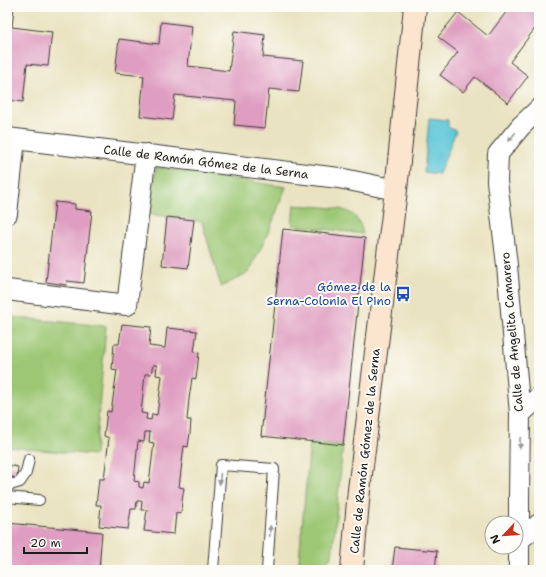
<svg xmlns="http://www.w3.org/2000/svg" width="546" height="577" font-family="'Shantell Sans',sans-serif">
  <rect width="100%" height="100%" fill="#fdfcf7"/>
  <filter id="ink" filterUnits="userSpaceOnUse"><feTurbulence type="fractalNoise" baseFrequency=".025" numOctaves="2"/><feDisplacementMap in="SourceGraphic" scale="8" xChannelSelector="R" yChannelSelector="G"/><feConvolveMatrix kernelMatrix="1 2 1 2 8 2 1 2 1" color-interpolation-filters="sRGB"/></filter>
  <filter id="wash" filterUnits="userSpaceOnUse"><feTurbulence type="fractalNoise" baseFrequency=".012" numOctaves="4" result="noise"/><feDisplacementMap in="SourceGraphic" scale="16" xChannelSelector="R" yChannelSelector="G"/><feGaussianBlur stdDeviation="0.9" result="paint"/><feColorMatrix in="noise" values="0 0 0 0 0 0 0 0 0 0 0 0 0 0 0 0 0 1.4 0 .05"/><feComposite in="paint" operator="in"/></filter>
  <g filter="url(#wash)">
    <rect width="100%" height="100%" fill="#eae3c1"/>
    <path fill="#9dc774" stroke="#5c7248" d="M 156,167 L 286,187 L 269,231 L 249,272 L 221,287 L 202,222 L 149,214 Z
      M 294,205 C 303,206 313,206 323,207 C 344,209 358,210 363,234 L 292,225 Z
      M 7,317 L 106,326 L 95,455 L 7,447 Z
      M 310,442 L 343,445 L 332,557 L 316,570 L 298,570 Z"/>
    <path fill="#5cc6d7" stroke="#3c717a" d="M 429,118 L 448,120 L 448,127 L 456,131 L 439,174 L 424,172 Z"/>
    <g id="blocks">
      <path fill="#df9dc1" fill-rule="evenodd" d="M 7,7 L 14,7 L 12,27 L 52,32 L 48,66 L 27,64 L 23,102 L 7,100 Z
        M 510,7 L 539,7 L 539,23 L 510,62 L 528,76 L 508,103 L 475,77 L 463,92 L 440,75 L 458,52 L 438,37 L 458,12 L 488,36 Z
        M 161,22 L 192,26 L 188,66 L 229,71 L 234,31 L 265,35 L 263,57 L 303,61 L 299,92 L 269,89 L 265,128 L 234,125 L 236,101 L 175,95 L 172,120 L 140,116 L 144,76 L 115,73 L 119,39 L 159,44 Z
        M 55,202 L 75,204 L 75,209 L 92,211 L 84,283 L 67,281 L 66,285 L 46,282 Z
        M 167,217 L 194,220 L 188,268 L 162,265 Z
        M 283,229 L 365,238 L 343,445 L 261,436 Z
        M 122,324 L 151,327 L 149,346 L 165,348 L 167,328 L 197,331 L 194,352 L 199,353 L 196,379 L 192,378 L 189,399 L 187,420 L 191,420 L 190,433 L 188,447 L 184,446 L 179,487 L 184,488 L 182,501 L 181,514 L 176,513 L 174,534 L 144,531 L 147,510 L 141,510 L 142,501 L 137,501 L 136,509 L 131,509 L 128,529 L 99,526 L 101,505 L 96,505 L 99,479 L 104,479 L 109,438 L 104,436 L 107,411 L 111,412 L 117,370 L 112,369 L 114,344 L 119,344 ZM 153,365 L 157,365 L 156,375 L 162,376 L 157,415 L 152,414 L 151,420 L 146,419 L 147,414 L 141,413 L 145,374 L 151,374 ZM 145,432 L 150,432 L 149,442 L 154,443 L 149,483 L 144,482 L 143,488 L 139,487 L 139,482 L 134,481 L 138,441 L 144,442 Z
        M 7,465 L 18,467 L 17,478 L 7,476 Z
        M 7,523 L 102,532 L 99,570 L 7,570 Z
        M 395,547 L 437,551 L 435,570 L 392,570 Z"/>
    </g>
  </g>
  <g filter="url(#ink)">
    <use href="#blocks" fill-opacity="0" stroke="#3b3a35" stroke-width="1"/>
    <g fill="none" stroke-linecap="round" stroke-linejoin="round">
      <g stroke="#3b3a35" stroke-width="12">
        <path id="lane" d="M 7,486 L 20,482 L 26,473 L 29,459
          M 7,497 L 39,500
          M 213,570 L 221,465 L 274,469 L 267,570"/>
      </g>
      <g stroke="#3b3a35" stroke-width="22">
        <path id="street" d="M 7,138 L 339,178 L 396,190
          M 7,214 L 15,139
          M 7,290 L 127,305 L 146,154
          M 520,414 L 539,397
          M 519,540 L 539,524
          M 519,570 L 519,498 L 520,414 L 507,265 L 497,181 L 498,154 L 521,126 L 539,109"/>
      </g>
      <g stroke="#3b3a35" stroke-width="24">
        <path id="secondary" d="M 352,570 L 359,490 L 396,190 L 415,7"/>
      </g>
      <use href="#lane" stroke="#fff" stroke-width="10"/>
      <use href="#street" stroke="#fff" stroke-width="20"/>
      <use href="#secondary" stroke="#fce5cf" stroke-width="22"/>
    </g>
    <defs><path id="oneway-solid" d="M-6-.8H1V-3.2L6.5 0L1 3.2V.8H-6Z"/></defs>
    <g fill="#999">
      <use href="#oneway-solid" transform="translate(512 137) rotate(128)"/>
      <use href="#oneway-solid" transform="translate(520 443) rotate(91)"/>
      <use href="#oneway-solid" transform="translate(220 479) rotate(94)"/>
      <use href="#oneway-solid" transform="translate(270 531) rotate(-86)"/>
    </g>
  </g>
  <defs>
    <g id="bus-bare" transform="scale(1.2)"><path d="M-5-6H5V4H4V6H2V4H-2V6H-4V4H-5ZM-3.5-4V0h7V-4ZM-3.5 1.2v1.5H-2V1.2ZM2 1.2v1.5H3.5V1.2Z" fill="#1a4fb4" stroke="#fdfcf7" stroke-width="2.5" paint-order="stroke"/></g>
  </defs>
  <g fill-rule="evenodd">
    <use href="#bus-bare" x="403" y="294"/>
  </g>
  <g text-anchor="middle" stroke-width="4" stroke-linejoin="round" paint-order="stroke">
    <g font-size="12" fill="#1c1c1c" stroke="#fdfcf7">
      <text transform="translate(206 162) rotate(7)" y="4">Calle de Ramón Gómez de la Serna</text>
      <text transform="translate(512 332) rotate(-95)" y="4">Calle de Angelita Camarero</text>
      <text transform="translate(365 451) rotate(-84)" y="4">Calle de Ramón Gómez de la Serna</text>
    </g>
    <g font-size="12" fill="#164399" stroke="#fdfcf7" text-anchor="end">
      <text x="391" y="291">Gómez de la<tspan x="391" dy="14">Serna-Colonia El Pino</tspan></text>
    </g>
  </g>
  <rect width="546" height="577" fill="none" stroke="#fdfcf7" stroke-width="24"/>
  <g transform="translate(504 535) rotate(245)"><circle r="19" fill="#fdfcf7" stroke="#a3a29f"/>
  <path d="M0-3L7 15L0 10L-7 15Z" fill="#c8321e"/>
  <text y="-6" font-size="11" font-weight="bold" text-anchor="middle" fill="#1c1c1c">N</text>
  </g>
  <path d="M24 547v6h63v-6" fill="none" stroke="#1c1c1c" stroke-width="2"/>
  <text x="30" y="547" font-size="12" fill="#1c1c1c" stroke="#fdfcf7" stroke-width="3" paint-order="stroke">20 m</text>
</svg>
